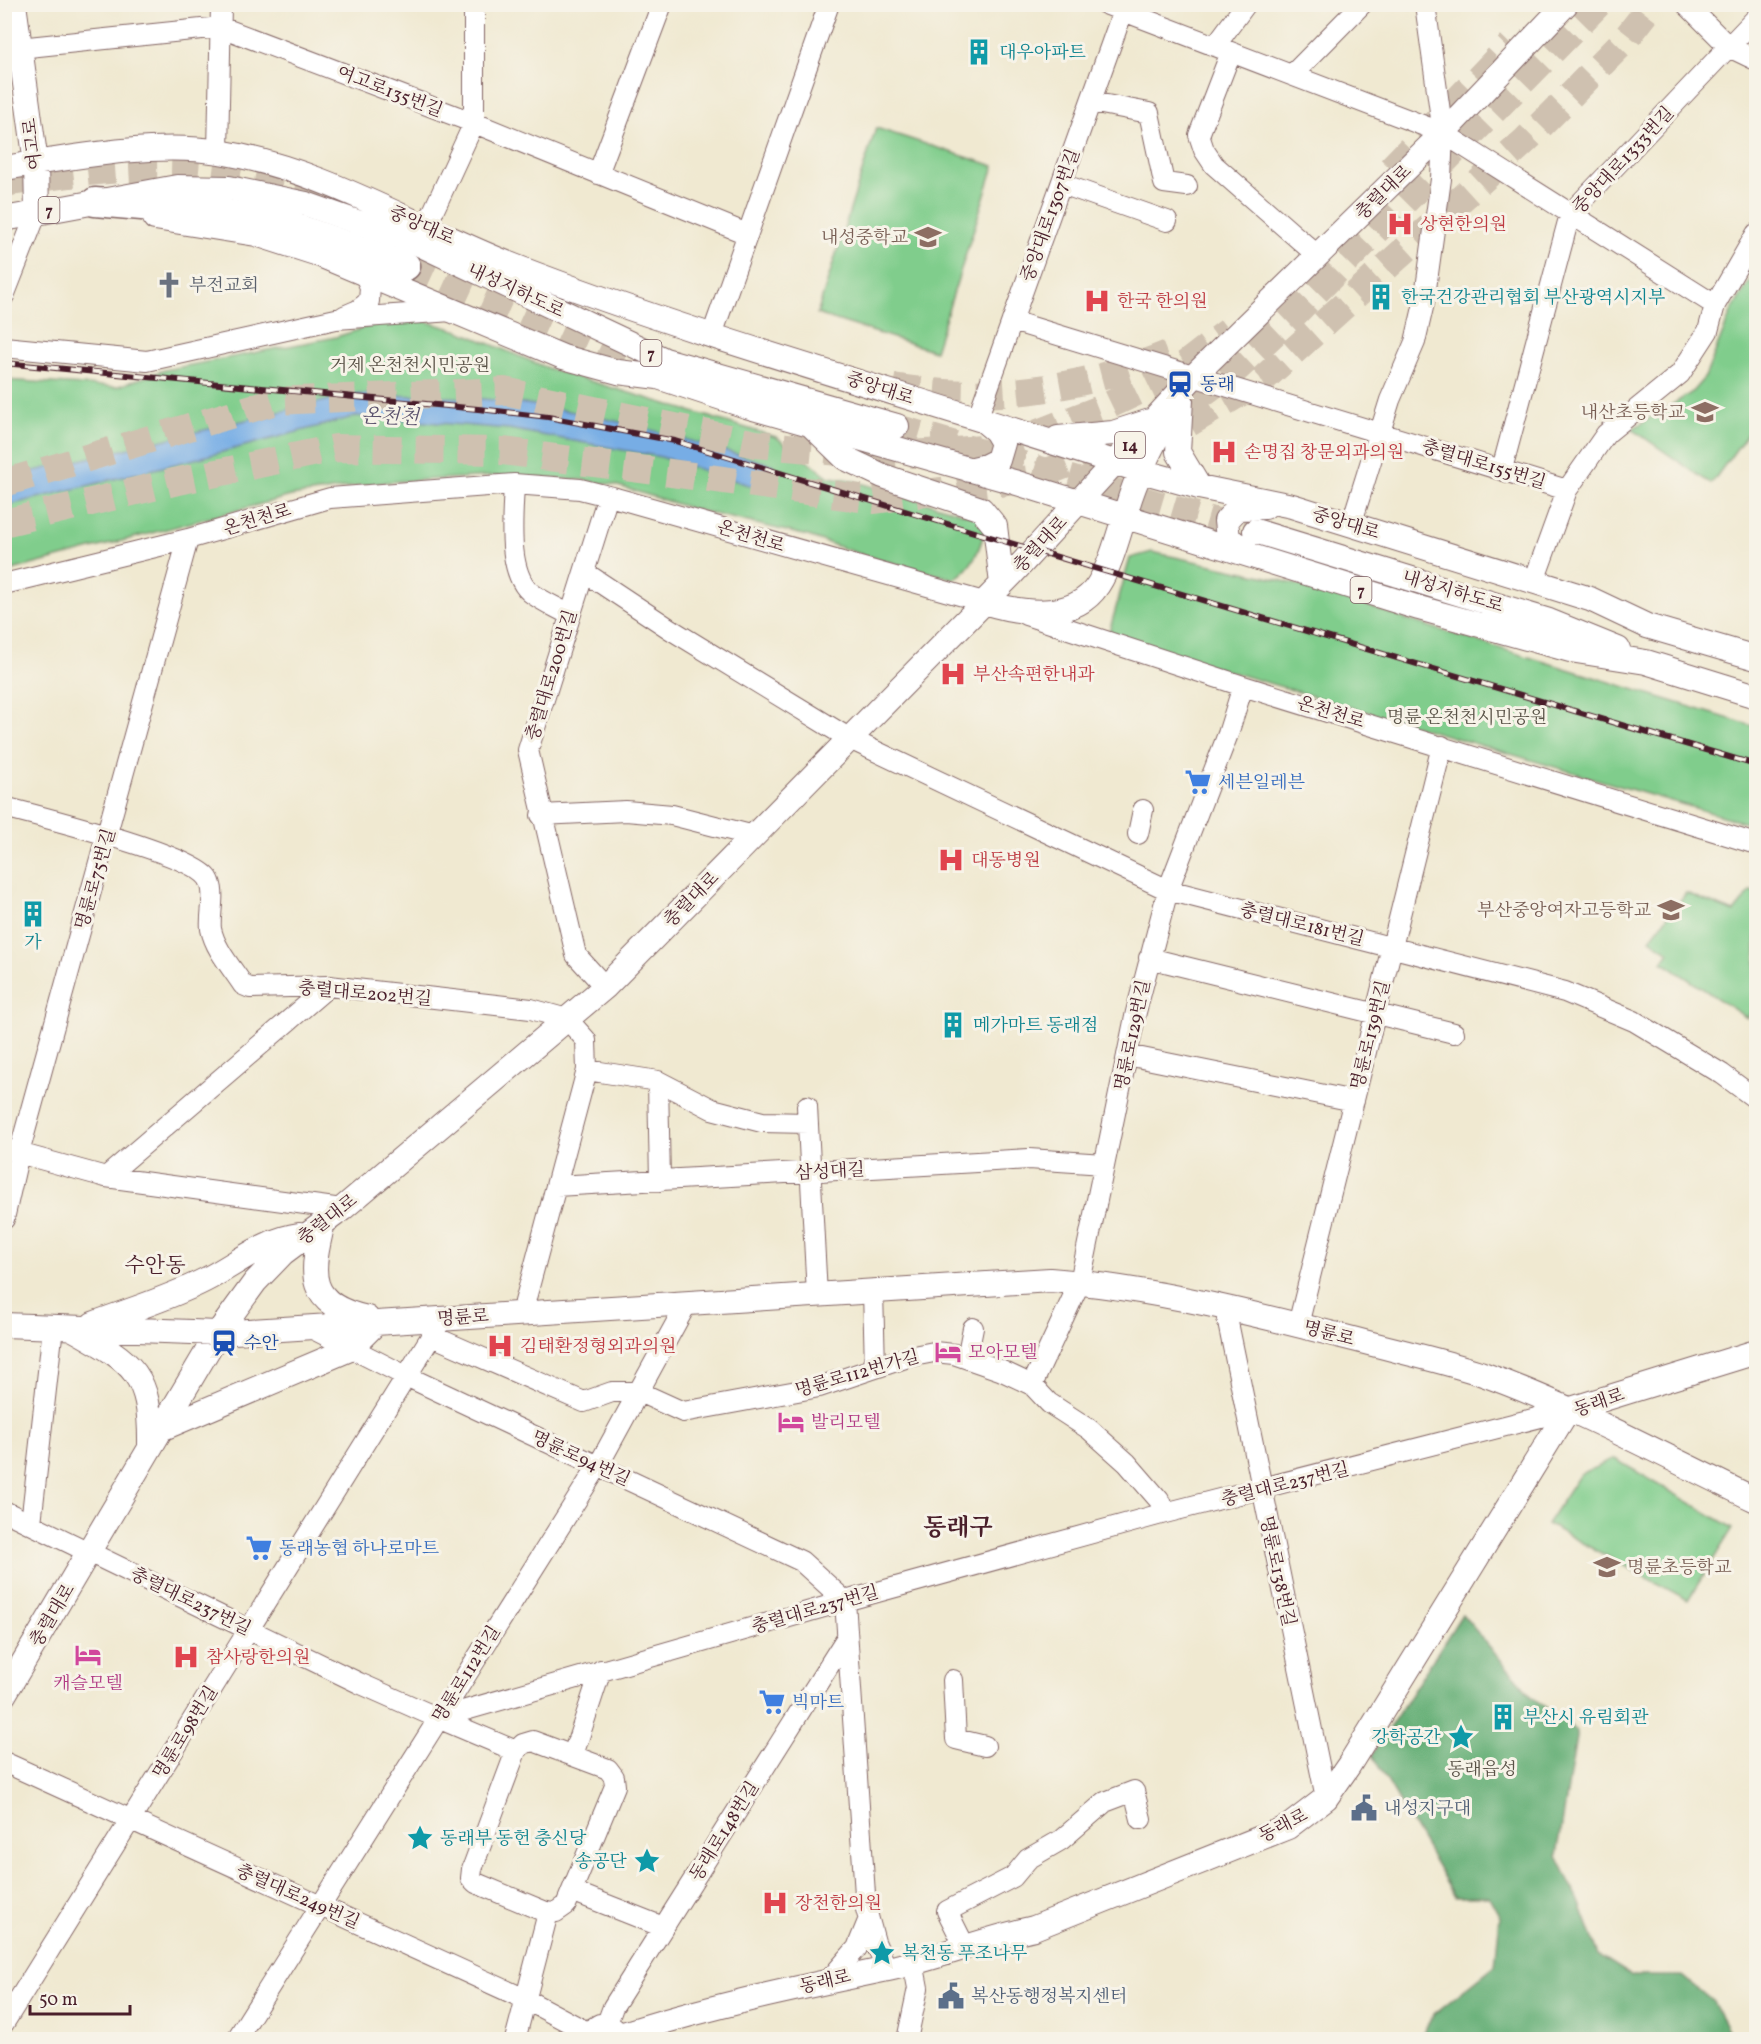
<svg xmlns="http://www.w3.org/2000/svg" width="1761" height="2044" font-family="Vollkorn,'Noto Serif KR',serif">
  <rect width="100%" height="100%" fill="#f7f3e8"/>
  <filter id="ink" filterUnits="userSpaceOnUse"><feTurbulence type="fractalNoise" baseFrequency=".0167" numOctaves="2"/><feDisplacementMap in="SourceGraphic" scale="12" xChannelSelector="R" yChannelSelector="G"/><feConvolveMatrix kernelMatrix="1 2 1 2 8 2 1 2 1" color-interpolation-filters="sRGB"/></filter>
  <filter id="wash" filterUnits="userSpaceOnUse"><feTurbulence type="fractalNoise" baseFrequency=".008" numOctaves="4" result="noise"/><feDisplacementMap in="SourceGraphic" scale="24" xChannelSelector="R" yChannelSelector="G"/><feGaussianBlur stdDeviation="1.35" result="paint"/><feColorMatrix in="noise" values="0 0 0 0 0 0 0 0 0 0 0 0 0 0 0 0 0 1.4 0 .05"/><feComposite in="paint" operator="in"/></filter>
  <g filter="url(#wash)">
    <rect width="100%" height="100%" fill="#f0e9d1"/>
    <path fill="#80cd8c" stroke="#65765c" stroke-width="1.5" d="M 876,128 L 994,166 L 935,351 L 817,314 Z
      M 1750,281 L 1756,286 L 1756,422 L 1711,484 L 1632,429 L 1691,393 L 1705,377 L 1732,310 Z
      M 414,318 L 459,331 L 550,369 L 776,437 L 829,477 L 850,480 L 976,517 L 985,529 C 980,549 973,568 954,579 L 860,554 L 808,536 L 693,509 L 615,485 L 583,480 L 495,476 L 387,482 L 291,496 L 5,572 L 4,380 L 116,387 L 165,370 L 336,337 L 386,321 Z
      M 1152,552 L 1276,579 L 1340,596 L 1405,619 L 1756,727 L 1756,826 L 1108,636 L 1130,558 Z
      M 1751,891 L 1756,893 L 1756,1006 L 1747,1018 L 1662,962 L 1669,952 L 1650,939 L 1686,893 L 1734,912 Z
      M 1615,1459 L 1733,1528 L 1688,1600 L 1547,1524 L 1580,1474 Z"/>
    <path fill="#68b078" stroke="#596852" stroke-width="1.5" d="M 1462,1614 L 1532,1697 L 1577,1731 L 1557,1856 L 1579,1901 L 1599,1955 L 1632,1976 L 1682,1976 L 1713,2002 L 1733,2039 L 1419,2039 L 1434,2014 L 1495,1965 L 1500,1917 L 1489,1897 L 1455,1897 L 1372,1755 Z"/>
    <path fill="#77ade5" stroke="#606688" stroke-width="1.5" d="M 354,394 C 397,396 440,396 483,399 C 581,407 679,437 773,465 L 772,482 L 768,491 L 661,457 L 509,429 L 357,416 L 207,456 L 5,506 L 5,478 Z"/>
  </g>
  <g filter="url(#ink)">
    <g fill="none" stroke-linecap="round" stroke-linejoin="round">
      <path stroke="#cfc1b0" stroke-width="24" stroke-dasharray="24 12" stroke-linecap="butt" d="M 897,426 L 1255,531"/>
      <path stroke="#cfc1b0" stroke-width="28" stroke-dasharray="28 14" stroke-linecap="butt" d="M 1391,169 L 1511,45
        M 4,183 C 59,175 114,167 169,168 C 225,169 282,184 334,204
        M 406,266 L 600,354 L 647,369
        M 893,387 C 986,403 1081,390 1168,354
        M 1189,423 L 1262,380 L 1526,140 L 1624,41 L 1653,4
        M 4,483 L 276,401 L 504,391 L 756,444 L 880,456 L 999,448 L 1103,408 L 1151,385 L 1186,364 L 1229,331
        M 4,523 L 174,482 L 336,448 L 503,451 L 875,500 L 1029,479 L 1127,441 L 1189,403 L 1237,368 L 1298,310 L 1598,4"/>
      <g stroke="#846665" stroke-width="22">
        <path id="minor" d="M 1105,4 L 1443,133 L 1715,305
          M 1686,4 L 1729,47 L 1756,60
          M 1215,46 L 1246,4
          M 19,48 L 221,27 L 477,124 L 747,234
          M 1231,52 L 1199,135 L 1204,150 L 1214,165 L 1318,256
          M 1292,75 L 1362,4
          M 1091,102 L 1149,113 L 1164,183 L 1187,186
          M 218,152 L 221,4
          M 598,174 L 662,4
          M 1062,184 L 1167,221
          M 426,227 L 474,123 L 474,4
          M 4,296 L 37,212
          M 344,316 L 358,310 L 369,301 L 370,287 L 364,273
          M 1012,321 L 1567,490
          M 712,335 L 829,4
          M 4,347 L 147,361 L 336,319 L 452,311
          M 977,419 L 1123,11
          M 1502,469 L 1570,214 L 1756,18
          M 514,484 C 513,514 506,570 530,592 C 541,601 558,608 570,615
          M 1351,525 L 1390,400 L 1415,342 L 1424,303 L 1441,179 L 1443,133 L 1425,4
          M 584,572 L 670,629 L 850,739 L 1168,890 L 1565,992 L 1634,1021 L 1722,1074 L 1756,1099
          M 1534,581 L 1567,490 L 1606,434 L 1680,374 L 1708,331 L 1715,305 L 1756,234
          M 4,584 L 188,539 L 330,498 L 514,484 L 580,489 L 616,498 L 984,602
          M 1026,615 L 1243,686 L 1756,844
          M 4,807 C 39,816 191,854 208,878 C 217,892 209,914 211,929 C 215,949 232,968 243,985 L 250,988 L 329,986 L 531,1009 L 567,1019 L 586,1040 L 587,1070 L 522,1313
          M 541,815 L 626,811 L 672,815 L 754,836
          M 1138,834 L 1143,810
          M 1149,958 L 1454,1033
          M 605,987 L 576,955 L 528,750 L 608,496
          M 1127,1055 L 1354,1101
          M 587,1070 L 658,1081 L 712,1109 L 762,1122 L 808,1123
          M 658,1081 L 660,1181
          M 807,1106 L 817,1295
          M 4,1149 L 106,1177 L 342,1209
          M 106,1177 L 329,986
          M 556,1186 L 1029,1159 L 1104,1164
          M 4,1219 L 19,1153 L 188,539
          M 873,1291 L 875,1368
          M 1225,1308 L 1326,1798
          M 1298,1325 L 1442,746
          M 309,1327 L 406,1376 L 801,1561 L 845,1601 L 866,1909 L 875,1942 L 887,1969
          M 432,1336 L 584,1402 L 612,1392 L 639,1392 L 683,1412 L 819,1387 L 908,1357 L 934,1352 L 954,1354 L 1000,1370 L 1032,1385 L 1049,1403 L 1089,1429 L 1127,1463 L 1159,1500 L 1165,1513
          M 967,1358 L 973,1328
          M 1032,1385 L 1080,1282 L 1136,1012 L 1168,890 L 1228,734 L 1243,686
          M 4,1511 L 359,1683 L 438,1718 L 845,1601 L 1165,1513 L 1568,1410
          M 31,1523 L 53,1327
          M 953,1680 L 956,1739 L 985,1746
          M 438,1718 L 516,1751
          M 533,1741 L 608,1769 L 614,1777 L 615,1786 L 566,1905 L 556,1912 L 548,1913 L 476,1883 L 471,1878 L 472,1869 L 516,1751 L 523,1744 Z
          M 573,1755 L 601,1670
          M 4,1762 L 525,1999 L 589,2033
          M 572,1891 L 663,1927
          M 965,1947 L 947,1911 L 1013,1877 L 1028,1859 L 1061,1840 L 1105,1802 L 1134,1791 L 1141,1819
          M 830,1979 L 857,1948 L 868,1921
          M 4,2023 L 442,1319
          M 606,2026 L 613,2007 L 847,1637
          M 236,2040 L 598,1466 L 687,1303
          M 515,2040 L 548,1913
          M 907,2040 L 918,1988 L 913,1962"/>
      </g>
      <g stroke="#846665" stroke-width="26">
        <path id="major" d="M 14,4 L 36,163 L 37,212
          M 4,168 C 69,158 155,141 219,152 C 325,169 416,228 514,266 C 719,345 932,401 1141,471 L 1199,487 L 1292,506 L 1590,599 L 1647,626 L 1756,658
          M 155,218 L 256,234 L 315,253 L 563,357 L 618,372 L 658,377 L 746,406 L 1014,482 L 1419,608 L 1570,650 L 1646,662 L 1756,696
          M 4,219 L 177,187 L 229,188 L 306,204 L 419,244 L 665,360 L 897,426
          M 1181,400 L 1178,452 L 1199,487
          M 809,423 L 845,458 L 883,476 L 981,509 L 995,526 L 1002,584
          M 1058,438 L 1113,433 L 1150,421
          M 969,470 L 986,466 L 998,460 L 1003,443 L 996,431 L 984,421
          M 1255,531 L 1549,621 L 1618,649
          M 1247,552 L 1228,538 L 1226,521 L 1238,508 L 1265,507
          M 984,602 C 1019,613 1074,622 1098,585 C 1112,563 1119,532 1127,508 C 1136,477 1151,448 1166,420
          M 323,1223 C 310,1275 306,1304 367,1318
          M 93,1324 C 130,1310 170,1298 205,1280 C 237,1264 263,1240 300,1235
          M 4,1325 L 218,1333 L 1050,1280 C 1149,1287 1260,1315 1357,1340 C 1398,1351 1440,1360 1480,1373 C 1575,1407 1666,1457 1756,1500
          M 75,1330 C 134,1363 151,1374 150,1446
          M 161,1429 L 350,1349 L 376,1323
          M 4,1695 L 218,1333 L 255,1282 L 283,1253 L 342,1209 L 605,987 L 1013,573 L 1195,375 L 1443,133 L 1566,4
          M 617,2036 C 705,2007 797,1988 888,1969 C 938,1958 984,1939 1034,1928 L 1288,1827 L 1326,1798 L 1349,1765 L 1568,1410 L 1756,1352
          M 588,2040 L 589,2033 L 600,2026 L 613,2030 L 617,2040"/>
      </g>
      <g stroke="#846665" stroke-width="31">
        <path id="highway" d="M 95,202 L 224,213 L 288,225 L 406,266"/>
      </g>
      <use href="#minor" stroke="#fff" stroke-width="20"/>
      <use href="#major" stroke="#fff" stroke-width="24"/>
      <use href="#highway" stroke="#fff" stroke-width="28"/>
      <g stroke="#4a1f2b" stroke-width="6">
        <path id="rail" d="M 4,363 L 488,410 L 548,417 L 675,441 L 987,536 L 1756,765"/>
      </g>
      <use href="#rail" stroke="#f7f3e8" stroke-width="4" stroke-dasharray="11" stroke-linecap="butt"/>
    </g>
  </g>
  <defs>
    <g id="building-bare" transform="scale(2.07)"><path d="M-4-6H4V6H1V3H-1V6H-4ZM-2.5-4.3h1.7v1.8h-1.7ZM.8-4.3h1.7v1.8H.8ZM-2.5-1h1.7V.8h-1.7ZM.8-1h1.7V.8H.8Z" fill="#0f9aa8" stroke="#f7f3e8" stroke-width="2.5" paint-order="stroke"/></g>
    <g id="hospital-bare" transform="scale(2.07)"><path d="M-5-5h3v3.5h4V-5h3V5h-3V1.5h-4V5h-3Z" fill="#e0444e" stroke="#f7f3e8" stroke-width="2.5" paint-order="stroke"/></g>
    <g id="school-bare" transform="scale(2.07)"><path d="M0-5L7-2L0 1L-7-2ZM-4 1L0 2.5L4 1V4Q0 6-4 4Z" fill="#8d6e63" stroke="#f7f3e8" stroke-width="2.5" paint-order="stroke"/></g>
    <g id="church-bare" transform="scale(2.07)"><path d="M-1.2-6h2.4v3.5h3.3v2.4h-3.3V6h-2.4V-.1h-3.3v-2.4h3.3Z" fill="#6b7280" stroke="#f7f3e8" stroke-width="2.5" paint-order="stroke"/></g>
    <g id="station-bare" transform="scale(2.07)"><path d="M-3-6H3Q5-6 5-4V2Q5 4 3 4L4.5 6H3L1.5 4h-3L-3 6H-4.5L-3 4Q-5 4-5 2V-4Q-5-6-3-6ZM-3.5-4v3h7v-3ZM-3.5 1v1.5H-2V1ZM2 1v1.5H3.5V1Z" fill="#1a4fb4" stroke="#f7f3e8" stroke-width="2.5" paint-order="stroke"/></g>
    <g id="supermarket-bare" transform="scale(2.07)"><path d="M-6-5.5h2.5l.6 2H6L4.5 2H-2.5L-4.4-4H-6ZM-1.5 3.2a1.3 1.3 0 1 0 .1 0ZM3 3.2a1.3 1.3 0 1 0 .1 0Z" fill="#3f7fe0" stroke="#f7f3e8" stroke-width="2.5" paint-order="stroke"/></g>
    <g id="hotel-bare" transform="scale(2.07)"><path d="M-6-4.5h1.5V1H6V5H4.5V3h-9V5H-6ZM-4 0a1.8 1.8 0 1 1 3.6 0ZM.5 0V-2.5h3Q6-2.5 6 0Z" fill="#d1479c" stroke="#f7f3e8" stroke-width="2.5" paint-order="stroke"/></g>
    <g id="sight-bare" transform="scale(2.07)"><path d="M0-6L1.8-2.2L6-1.7L2.9 1.2L3.7 5.4L0 3.3L-3.7 5.4L-2.9 1.2L-6-1.7L-1.8-2.2Z" fill="#0f9aa8" stroke="#f7f3e8" stroke-width="2.5" paint-order="stroke"/></g>
    <g id="civic-bare" transform="scale(2.07)"><path d="M-.6-6.5H3V-4.5H.6V-3L4-1V1h2V6H-6V1h2V-1L-.6-3ZM-1.2 2.5V6h2.4V2.5Z" fill="#5c6f8a" stroke="#f7f3e8" stroke-width="2.5" paint-order="stroke"/></g>
  </defs>
  <g fill-rule="evenodd">
    <use href="#building-bare" x="979" y="52"/>
    <use href="#hospital-bare" x="1400" y="224"/>
    <use href="#school-bare" x="928" y="237"/>
    <use href="#church-bare" x="169" y="285"/>
    <use href="#building-bare" x="1381" y="297"/>
    <use href="#hospital-bare" x="1097" y="301"/>
    <use href="#station-bare" x="1180" y="384"/>
    <use href="#school-bare" x="1705" y="412"/>
    <use href="#hospital-bare" x="1224" y="452"/>
    <use href="#hospital-bare" x="953" y="674"/>
    <use href="#supermarket-bare" x="1198" y="782"/>
    <use href="#hospital-bare" x="951" y="860"/>
    <use href="#school-bare" x="1671" y="910"/>
    <use href="#building-bare" x="33" y="914"/>
    <use href="#building-bare" x="953" y="1025"/>
    <use href="#station-bare" x="224" y="1343"/>
    <use href="#hospital-bare" x="500" y="1346"/>
    <use href="#hotel-bare" x="948" y="1352"/>
    <use href="#hotel-bare" x="791" y="1422"/>
    <use href="#supermarket-bare" x="259" y="1548"/>
    <use href="#school-bare" x="1607" y="1567"/>
    <use href="#hotel-bare" x="88" y="1655"/>
    <use href="#hospital-bare" x="186" y="1657"/>
    <use href="#supermarket-bare" x="772" y="1702"/>
    <use href="#building-bare" x="1503" y="1717"/>
    <use href="#sight-bare" x="1461" y="1737"/>
    <use href="#civic-bare" x="1364" y="1808"/>
    <use href="#sight-bare" x="420" y="1838"/>
    <use href="#sight-bare" x="647" y="1861"/>
    <use href="#hospital-bare" x="775" y="1903"/>
    <use href="#sight-bare" x="882" y="1953"/>
    <use href="#civic-bare" x="951" y="1996"/>
  </g>
  <g text-anchor="middle" stroke-width="6" stroke-linejoin="round" paint-order="stroke">
    <g fill="#f7f3e8" stroke="#7e5f64" stroke-width="1.5">
      <rect x="38.5" y="197" width="21" height="26" rx="4.5"/>
      <rect x="640.5" y="340" width="21" height="26" rx="4.5"/>
      <rect x="1115" y="432" width="30" height="26" rx="4.5"/>
      <rect x="1350.5" y="577" width="21" height="26" rx="4.5"/>
    </g>
    <g font-size="16" font-weight="bold" fill="#4a1f2b">
      <text x="49" y="216">7</text>
      <text x="651" y="359">7</text>
      <text x="1130" y="451">14</text>
      <text x="1361" y="596">7</text>
    </g>
    <g font-size="18" fill="#0d838f" stroke="#f7f3e8" text-anchor="start">
      <text x="999" y="58">대우아파트</text>
      <text x="1401" y="303">한국건강관리협회 부산광역시지부</text>
      <text x="33" y="948" text-anchor="middle">가</text>
      <text x="973" y="1031">메가마트 동래점</text>
      <text x="1523" y="1723">부산시 유림회관</text>
      <text x="1441" y="1743" text-anchor="end">강학공간</text>
      <text x="440" y="1844">동래부 동헌 충신당</text>
      <text x="627" y="1867" text-anchor="end">송공단</text>
      <text x="902" y="1959">복천동 푸조나무</text>
    </g>
    <g font-size="18" fill="#4a1f2b" stroke="#f7f3e8">
      <text transform="translate(390 91) rotate(21)" y="6">여고로135번길</text>
      <text transform="translate(32 144) rotate(-97)" y="6">여고로</text>
      <text transform="translate(1623 160) rotate(-47)" y="6">중앙대로1333번길</text>
      <text transform="translate(1383 192) rotate(-44)" y="6">충렬대로</text>
      <text transform="translate(1050 215) rotate(-70)" y="6">중앙대로1307번길</text>
      <text transform="translate(422 225) rotate(24)" y="6">중앙대로</text>
      <text transform="translate(516 290) rotate(25)" y="6">내성지하도로</text>
      <text transform="translate(880 388) rotate(18)" y="6">중앙대로</text>
      <text transform="translate(1484 464) rotate(17)" y="6">충렬대로155번길</text>
      <text transform="translate(257 519) rotate(-17)" y="6">온천천로</text>
      <text transform="translate(1346 523) rotate(17)" y="6">중앙대로</text>
      <text transform="translate(751 536) rotate(17)" y="6">온천천로</text>
      <text transform="translate(1040 544) rotate(-47)" y="6">충렬대로</text>
      <text transform="translate(1453 591) rotate(17)" y="6">내성지하도로</text>
      <text transform="translate(551 675) rotate(-73)" y="6">충렬대로200번길</text>
      <text transform="translate(1331 712) rotate(17)" y="6">온천천로</text>
      <text transform="translate(95 879) rotate(-74)" y="6">명륜로75번길</text>
      <text transform="translate(691 899) rotate(-45)" y="6">충렬대로</text>
      <text transform="translate(1302 924) rotate(14)" y="6">충렬대로181번길</text>
      <text transform="translate(365 993) rotate(5)" y="6">충렬대로202번길</text>
      <text transform="translate(1132 1035) rotate(-78)" y="6">명륜로129번길</text>
      <text transform="translate(1370 1035) rotate(-76)" y="6">명륜로139번길</text>
      <text transform="translate(830 1171) rotate(-3)" y="6">삼성대길</text>
      <text transform="translate(327 1219) rotate(-38)" y="6">충렬대로</text>
      <text transform="translate(463 1317) rotate(-4)" y="6">명륜로</text>
      <text transform="translate(1329 1333) rotate(15)" y="6">명륜로</text>
      <text transform="translate(857 1373) rotate(-16)" y="6">명륜로112번가길</text>
      <text transform="translate(1599 1402) rotate(-19)" y="6">동래로</text>
      <text transform="translate(581 1458) rotate(25)" y="6">명륜로94번길</text>
      <text transform="translate(1285 1484) rotate(-14)" y="6">충렬대로237번길</text>
      <text transform="translate(1278 1571) rotate(78)" y="6">명륜로138번길</text>
      <text transform="translate(191 1601) rotate(26)" y="6">충렬대로237번길</text>
      <text transform="translate(815 1609) rotate(-16)" y="6">충렬대로237번길</text>
      <text transform="translate(52 1615) rotate(-59)" y="6">충렬대로</text>
      <text transform="translate(466 1674) rotate(-58)" y="6">명륜로112번길</text>
      <text transform="translate(185 1732) rotate(-58)" y="6">명륜로98번길</text>
      <text transform="translate(1283 1825) rotate(-27)" y="6">동래로</text>
      <text transform="translate(724 1831) rotate(-58)" y="6">동래로148번길</text>
      <text transform="translate(298 1896) rotate(24)" y="6">충렬대로249번길</text>
      <text transform="translate(825 1981) rotate(-13)" y="6">동래로</text>
    </g>
    <g font-size="18" fill="#be3a42" stroke="#f7f3e8" text-anchor="start">
      <text x="1420" y="230">상현한의원</text>
      <text x="1117" y="307">한국 한의원</text>
      <text x="1244" y="458">손명집 창문외과의원</text>
      <text x="973" y="680">부산속편한내과</text>
      <text x="971" y="866">대동병원</text>
      <text x="520" y="1352">김태환정형외과의원</text>
      <text x="206" y="1663">참사랑한의원</text>
      <text x="795" y="1909">장천한의원</text>
    </g>
    <g font-size="18" fill="#785e54" stroke="#f7f3e8" text-anchor="end">
      <text x="908" y="243">내성중학교</text>
      <text x="1685" y="418">내산초등학교</text>
      <text x="1651" y="916">부산중앙여자고등학교</text>
      <text x="1627" y="1573" text-anchor="start">명륜초등학교</text>
    </g>
    <g font-size="18" fill="#5b616d" stroke="#f7f3e8" text-anchor="start">
      <text x="189" y="291">부전교회</text>
    </g>
    <g font-size="18" fill="#5a5348" stroke="#f7f3e8">
      <text x="410" y="371">거제 온천천시민공원</text>
      <text x="1467" y="723">명륜 온천천시민공원</text>
      <text x="1482" y="1775">동래읍성</text>
    </g>
    <g font-size="18" fill="#164399" stroke="#f7f3e8" text-anchor="start">
      <text x="1200" y="390">동래</text>
      <text x="244" y="1349">수안</text>
    </g>
    <g font-size="18" fill="#366cbe" stroke="#f7f3e8" text-anchor="start">
      <text x="1218" y="788">세븐일레븐</text>
      <text x="279" y="1554">동래농협 하나로마트</text>
      <text x="792" y="1708">빅마트</text>
    </g>
    <g font-size="18" fill="#b23c85" stroke="#f7f3e8" text-anchor="start">
      <text x="968" y="1358">모아모텔</text>
      <text x="811" y="1428">발리모텔</text>
      <text x="88" y="1689" text-anchor="middle">캐슬모텔</text>
    </g>
    <g font-size="18" fill="#4e5e75" stroke="#f7f3e8" text-anchor="start">
      <text x="1384" y="1814">내성지구대</text>
      <text x="971" y="2002">복산동행정복지센터</text>
    </g>
    <g font-size="20" font-style="italic" fill="#5a516c" stroke="#f7f3e8">
      <text transform="translate(390 416) rotate(2)" y="7">온천천</text>
    </g>
    <g font-size="21" fill="#4a1f2b" stroke="#f7f3e8">
      <text x="155" y="1272">수안동</text>
    </g>
    <g font-size="24" font-weight="bold" fill="#4a1f2b" stroke="#f7f3e8">
      <text x="958" y="1535">동래구</text>
    </g>
  </g>
  <rect width="1761" height="2044" fill="none" stroke="#f7f3e8" stroke-width="24"/>
  <path d="M30 2005v9h100v-9" fill="none" stroke="#4a1f2b" stroke-width="3"/>
  <text x="39" y="2005" font-size="18" fill="#4a1f2b" stroke="#f7f3e8" stroke-width="4.5" paint-order="stroke">50 m</text>
</svg>
